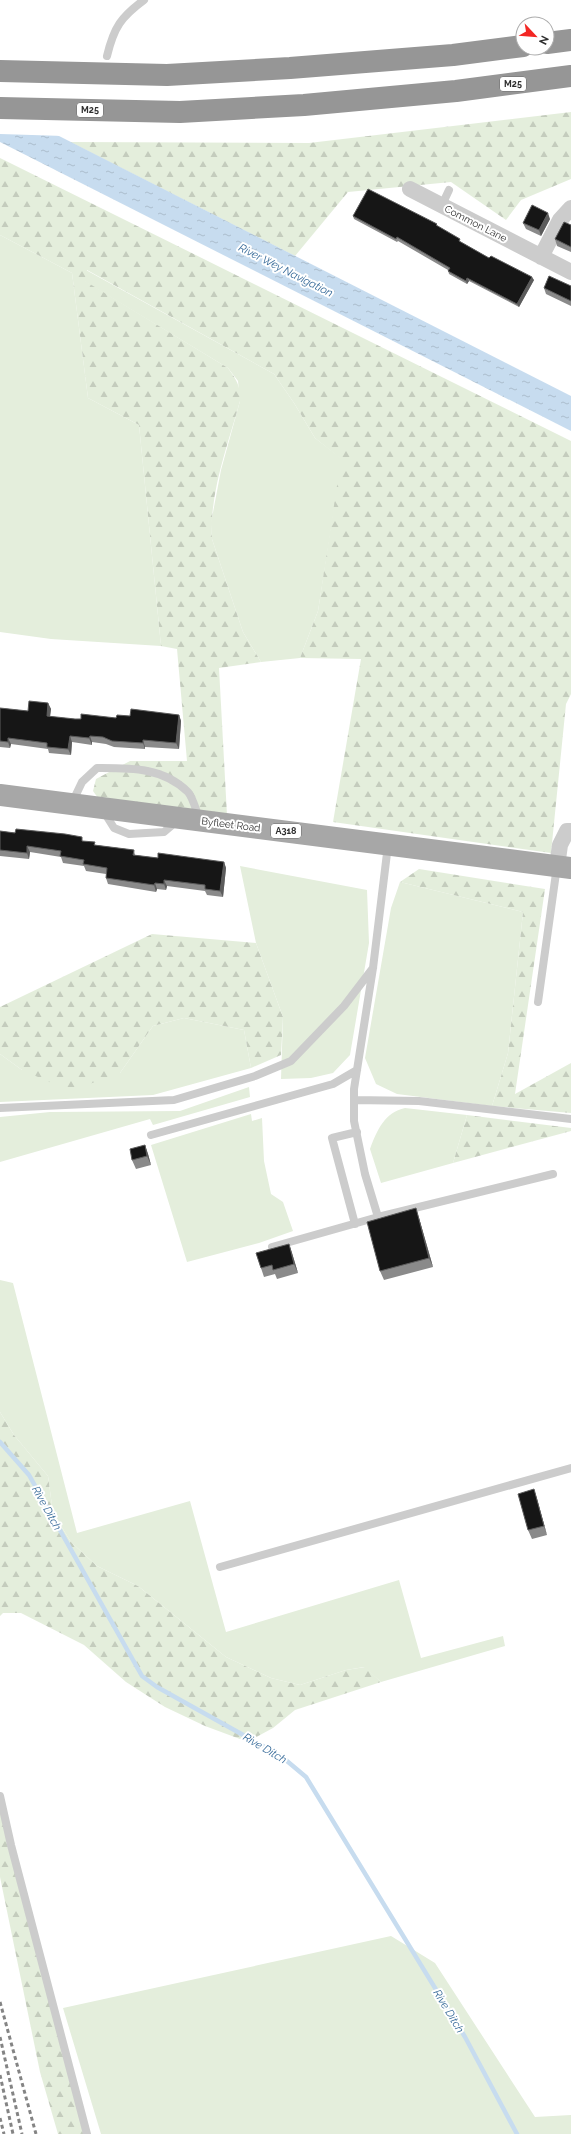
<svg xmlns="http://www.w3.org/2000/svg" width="571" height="2134" font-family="Raleway,sans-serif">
  <defs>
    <pattern id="forest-firs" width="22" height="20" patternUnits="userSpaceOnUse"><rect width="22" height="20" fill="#e4eedc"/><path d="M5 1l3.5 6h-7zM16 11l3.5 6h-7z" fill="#c4ccbd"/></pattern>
    <pattern id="water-ripples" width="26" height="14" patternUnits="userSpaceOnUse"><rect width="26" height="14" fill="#c7dcef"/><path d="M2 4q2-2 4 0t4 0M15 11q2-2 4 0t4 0" fill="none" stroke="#abbdcd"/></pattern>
  </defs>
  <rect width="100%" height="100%" fill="#fff"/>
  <path fill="#e4eedc" d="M 0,235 L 72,273 L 88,398 L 139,425 L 161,646 L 51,639 L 0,632 Z
    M 86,270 L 274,374 L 294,403 L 315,438 L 342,459 L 318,611 L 300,658 L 261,662 L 243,632 L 212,539 L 211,523 L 221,470 L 240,401 L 238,381 L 228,368 L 84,281 Z
    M 240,866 L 367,890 L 369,943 L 350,1055 L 333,1073 L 311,1078 L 281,1079 L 283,1017 L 256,943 Z
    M 400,882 L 523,912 L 508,1053 L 492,1106 L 397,1094 L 376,1084 L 365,1058 L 391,908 Z
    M 184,1018 L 244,1030 L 251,1068 L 153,1095 L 0,1102 L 0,1054 L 22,1070 L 120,1073 L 153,1026 Z
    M 249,1087 L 250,1097 L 153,1125 L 150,1119 L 0,1162 L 0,1117 L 50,1112 L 180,1111 Z
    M 405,1108 L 467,1115 L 453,1163 L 381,1183 L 370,1149 C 377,1130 385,1112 405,1108 Z
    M 251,1114 L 252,1121 L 262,1118 L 264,1161 L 271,1194 L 283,1202 L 293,1231 L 259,1243 L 187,1262 L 151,1145 Z
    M 0,1280 L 13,1283 L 77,1533 L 190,1501 L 226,1632 L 399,1580 L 421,1658 L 503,1636 L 505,1646 L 381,1682 L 364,1667 L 346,1670 L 300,1685 L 271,1678 L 226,1657 L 138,1586 L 97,1566 L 71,1542 L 53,1513 L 48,1476 L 14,1435 L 0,1412 Z
    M 391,1936 L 435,1963 L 535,2117 L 571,2115 L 571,2134 L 101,2134 L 63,2008 Z"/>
  <path fill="url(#forest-firs)" d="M 571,112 L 571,179 L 521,200 L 506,220 L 451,182 L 348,192 L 295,256 L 70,142 L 309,143 Z
    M 0,158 L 571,441 L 571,694 L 566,704 L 551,853 L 333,822 L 361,659 L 300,658 L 318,611 L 341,459 L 315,438 L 294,403 L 274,374 L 87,270 L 85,281 L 228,368 C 236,379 241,386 240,401 C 228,445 209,493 212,539 L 243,632 L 261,662 L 219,668 L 227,815 L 98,798 L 93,791 L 96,779 L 130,761 L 187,761 L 177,649 L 161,646 L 139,425 L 88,398 L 72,273 L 0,235 Z
    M 419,869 L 545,889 L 515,1094 L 571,1063 L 571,1113 L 492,1106 L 508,1053 L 523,912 L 400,882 Z
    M 152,934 L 256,943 L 283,1017 L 281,1055 L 251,1068 L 244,1030 L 184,1018 L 153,1026 L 120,1073 L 70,1091 L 22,1070 L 0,1054 L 0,1007 Z
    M 467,1115 L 571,1128 L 571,1131 L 453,1163 Z
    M 0,1412 L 14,1435 L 48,1476 L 53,1513 L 71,1542 L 97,1566 L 138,1586 L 226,1657 L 271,1678 L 300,1685 L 346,1670 L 365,1667 L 381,1682 L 295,1710 L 273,1728 L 251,1740 L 240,1739 L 205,1726 L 165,1707 L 126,1682 L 84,1645 L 21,1613 L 3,1613 L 0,1616 Z
    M 0,1796 L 87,2134 L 58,2134 L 40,2072 L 0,1877 Z"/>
  <path fill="url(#water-ripples)" d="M 0,106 L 571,396 L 571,431 L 0,142 Z"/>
  <path fill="#fff" d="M 0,104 L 1,105 L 64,136 L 0,134 Z"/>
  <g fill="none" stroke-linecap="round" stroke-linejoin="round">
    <path stroke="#c7dcef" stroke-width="4.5" d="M 0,1442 L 29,1475 L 142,1676 L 157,1687 L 281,1756 L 306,1777 L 465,2037 L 517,2134"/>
    <path stroke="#ccc" stroke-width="8" d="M 107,56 C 114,27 121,17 144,0
      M 442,205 L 449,190
      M 72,803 L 82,782 L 97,768 C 130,768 163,767 188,792 C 193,798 196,810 199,818
      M 104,812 L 114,828 L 129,834 L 164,832 L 177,821
      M 538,1002 L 557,866
      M 354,1100 L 419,1101 L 571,1119
      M 0,1108 L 174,1100 L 255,1076 L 291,1061 L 344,1006 L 373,968
      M 151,1135 L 333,1084 L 357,1070
      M 378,1217 L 365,1174 L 354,1121 L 354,1089 L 373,968 L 388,845
      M 355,1224 L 332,1138 L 357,1132
      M 272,1247 L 378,1217 L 553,1174
      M 220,1567 L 571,1468
      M 0,1796 L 11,1845 L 87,2134"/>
    <path stroke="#ccc" stroke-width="16" d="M 410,189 L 571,272
      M 541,257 L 560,220 L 571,208
      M 557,866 L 560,845 L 567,831 L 571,831"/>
    <path stroke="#a7a7a7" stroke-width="22" d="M 0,795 L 571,868"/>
    <path stroke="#969696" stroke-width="22" d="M 547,43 L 571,40
      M 0,71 L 167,75 L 290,68 L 453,55 L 523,46
      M 0,108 L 180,112 L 304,105 L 456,91 L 571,76"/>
    <path stroke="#848484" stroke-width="3" stroke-dasharray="4 3" stroke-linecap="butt" d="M 0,2002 L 36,2134
      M 0,2037 L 22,2134
      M 0,2075 L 13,2134
      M 0,2118 L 4,2134"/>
  </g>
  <path fill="#8a8a8a" d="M 353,216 L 437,226 L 461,242 L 489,258 L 534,280 L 519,307 L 469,281 L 467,284 L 449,274 L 448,270 L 398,241 L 397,242 L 354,219 Z
    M 550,219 L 541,236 L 526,229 L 523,223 Z
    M 571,225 L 571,252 L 557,246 L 555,239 Z
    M 571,286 L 571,306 L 546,294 L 544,288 Z
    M 48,703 L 51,709 L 50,717 L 75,719 L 116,718 L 130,716 L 179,715 L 181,721 L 179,749 L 145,747 L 145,749 L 114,747 L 106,744 L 92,742 L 92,745 L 72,742 L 71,755 L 49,753 L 48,749 L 11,744 L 10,748 L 0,747 L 0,708 L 28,711 Z
    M 0,831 L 83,841 L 96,845 L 134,850 L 135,855 L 158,858 L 224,862 L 226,868 L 223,897 L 207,895 L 205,891 L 167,886 L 166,890 L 157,889 L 156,892 L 108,884 L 106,878 L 106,874 L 86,871 L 84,866 L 63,863 L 61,857 L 30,852 L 29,859 L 0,856 Z
    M 145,1145 L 148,1154 L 151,1165 L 136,1169 L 132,1160 Z
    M 419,1218 L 433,1267 L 384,1280 L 380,1271 Z
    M 289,1244 L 292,1253 L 298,1273 L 277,1279 L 275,1274 L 264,1277 L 261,1268 Z
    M 534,1489 L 537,1499 L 547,1535 L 532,1539 L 528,1530 Z"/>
  <path fill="#5c5c5c" d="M 548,213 L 550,219 L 541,236 L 539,230 Z
    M 532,277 L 534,280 L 519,307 L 517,304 Z
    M 467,278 L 469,281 L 467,284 L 466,281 Z
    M 48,703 L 51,709 L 49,723 L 47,716 Z
    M 179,715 L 181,721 L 179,749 L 176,743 Z
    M 70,736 L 72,742 L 71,755 L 68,749 Z
    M 90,736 L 92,742 L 92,745 L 89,738 Z
    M 8,738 L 11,744 L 10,748 L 8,742 Z
    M 143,740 L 145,747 L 145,749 L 143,743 Z
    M 27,846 L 30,852 L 29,859 L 27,853 Z
    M 224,862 L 226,868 L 223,897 L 220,891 Z
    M 164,880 L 167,886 L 166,890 L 164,884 Z
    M 155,883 L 157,889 L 156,892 L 154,885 Z
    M 145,1145 L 148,1154 L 151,1165 L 147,1156 Z
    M 416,1208 L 419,1218 L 433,1267 L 429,1258 Z
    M 289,1244 L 292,1253 L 298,1273 L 294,1264 Z
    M 534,1489 L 537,1499 L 547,1535 L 544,1526 Z"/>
  <path fill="#161616" stroke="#5c5c5c" d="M 368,189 L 437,224 L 436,225 L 460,239 L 459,241 L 489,258 L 491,256 L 532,277 L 517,304 L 467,278 L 466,281 L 448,271 L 450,268 L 397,237 L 396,239 L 353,216 Z
    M 532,205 L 548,213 L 539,230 L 523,223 Z
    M 564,222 L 571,225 L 571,247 L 555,239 Z
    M 549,276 L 571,286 L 571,301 L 544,288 Z
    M 29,701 L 48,703 L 47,716 L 75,719 L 81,719 L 81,714 L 116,718 L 117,715 L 130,716 L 131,709 L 179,715 L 176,743 L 143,740 L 143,743 L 112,741 L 103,737 L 90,736 L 89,738 L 70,736 L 68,749 L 47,747 L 47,743 L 8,738 L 8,742 L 0,741 L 0,708 L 28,711 Z
    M 16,829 L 65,834 L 82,837 L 82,841 L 95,842 L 94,845 L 134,850 L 133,855 L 158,858 L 158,853 L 224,862 L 220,891 L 205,889 L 205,885 L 164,880 L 164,884 L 155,883 L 154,885 L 106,878 L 107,868 L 83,864 L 84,860 L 60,856 L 61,851 L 27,846 L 27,853 L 0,850 L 0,831 L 15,833 Z
    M 145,1145 L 147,1156 L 132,1160 L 130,1149 Z
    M 416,1208 L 429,1258 L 380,1271 L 367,1222 Z
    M 289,1244 L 294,1264 L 273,1270 L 272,1265 L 261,1268 L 256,1253 Z
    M 534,1489 L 544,1526 L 528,1530 L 518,1494 Z"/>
  <g text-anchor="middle" stroke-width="4" stroke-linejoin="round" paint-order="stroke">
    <g fill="#fff" stroke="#6d6d6d" stroke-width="1">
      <rect x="500" y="77" width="26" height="14" rx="3"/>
      <rect x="77" y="103" width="26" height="14" rx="3"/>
      <rect x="271" y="824" width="30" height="14" rx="3"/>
    </g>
    <g font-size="9" font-weight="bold" fill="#2f2f2f">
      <text x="513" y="87">M25</text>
      <text x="90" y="113">M25</text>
      <text x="286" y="834">A318</text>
    </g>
    <g font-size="10" fill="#2f2f2f" stroke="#fff">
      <text transform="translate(476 223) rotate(27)" y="4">Common Lane</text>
      <text transform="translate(231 824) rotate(7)" y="4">Byfleet Road</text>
    </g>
    <g font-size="11" font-style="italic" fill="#366a99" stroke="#fff">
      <text transform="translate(286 270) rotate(27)" y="4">River Wey Navigation</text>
      <text transform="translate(47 1508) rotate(61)" y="4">Rive Ditch</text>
      <text transform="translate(265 1748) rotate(31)" y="4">Rive Ditch</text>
      <text transform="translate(449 2011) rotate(59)" y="4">Rive Ditch</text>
    </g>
  </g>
  <g transform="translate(535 36) rotate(116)"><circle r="19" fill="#ffffff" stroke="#acacac"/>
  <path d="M0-3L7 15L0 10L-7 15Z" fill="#f32724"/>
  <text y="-6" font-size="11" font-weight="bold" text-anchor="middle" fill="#2f2f2f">N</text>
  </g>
</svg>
